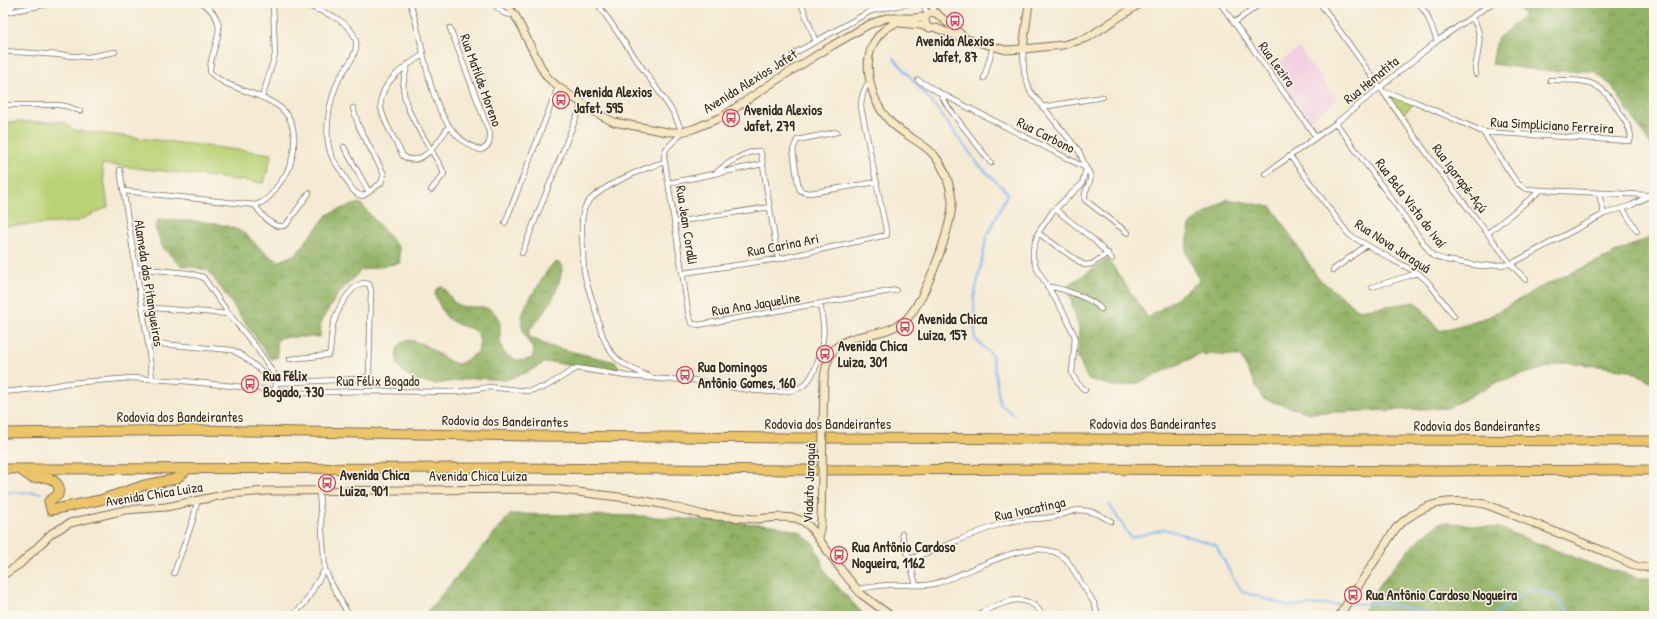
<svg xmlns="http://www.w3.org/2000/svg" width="1657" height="619" font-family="'Patrick Hand',sans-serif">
  <defs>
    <pattern id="forest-crowns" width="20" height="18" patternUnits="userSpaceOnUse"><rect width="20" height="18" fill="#93b366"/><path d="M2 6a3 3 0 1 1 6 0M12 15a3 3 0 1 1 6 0" fill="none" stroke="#799253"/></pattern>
    <pattern id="park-dots" width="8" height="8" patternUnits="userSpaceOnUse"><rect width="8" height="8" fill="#bad175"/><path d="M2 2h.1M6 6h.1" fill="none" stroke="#a1b465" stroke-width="1.8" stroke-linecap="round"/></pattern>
  </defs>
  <rect width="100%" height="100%" fill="#fbf7ec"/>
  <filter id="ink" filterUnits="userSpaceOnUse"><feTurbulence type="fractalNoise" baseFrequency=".025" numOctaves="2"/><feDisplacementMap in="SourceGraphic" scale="8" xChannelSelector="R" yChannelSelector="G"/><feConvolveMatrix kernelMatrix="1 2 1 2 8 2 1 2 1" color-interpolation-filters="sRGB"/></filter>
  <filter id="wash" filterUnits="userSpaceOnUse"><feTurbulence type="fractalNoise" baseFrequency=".012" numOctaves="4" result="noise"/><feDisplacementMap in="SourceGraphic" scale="16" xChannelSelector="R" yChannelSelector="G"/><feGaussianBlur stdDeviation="0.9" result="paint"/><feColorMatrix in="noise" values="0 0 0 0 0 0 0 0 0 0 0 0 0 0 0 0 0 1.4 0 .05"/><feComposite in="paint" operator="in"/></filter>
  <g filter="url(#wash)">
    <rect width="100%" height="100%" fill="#f5ead3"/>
    <path fill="#f2cfe1" d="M 1299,48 L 1337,100 L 1310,120 L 1272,68 Z"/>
    <path fill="#bad175" stroke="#7a7e4a" d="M 3,122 L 65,122 L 73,130 L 272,154 L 264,183 L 102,164 L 108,207 L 76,222 L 3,226 Z"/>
    <path fill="url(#forest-crowns)" stroke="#676e42" d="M 1515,3 L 1654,3 L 1654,150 L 1612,86 L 1593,71 L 1543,71 L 1492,64 L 1497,39 L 1525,15 Z
      M 1227,199 L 1272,207 L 1318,278 L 1358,310 L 1416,302 L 1440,331 L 1488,317 L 1543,286 L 1654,235 L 1654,383 L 1629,370 L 1565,362 L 1497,382 L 1448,408 L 1310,413 L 1263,399 L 1240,356 L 1201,354 L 1136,384 L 1117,387 L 1088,379 L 1078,358 L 1079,329 L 1067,286 L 1108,259 L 1148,318 L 1200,281 L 1186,253 L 1190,224 Z
      M 360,203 L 399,248 L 400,263 L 361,270 L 338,294 L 321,321 L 320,337 L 283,337 L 276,341 L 278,357 L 271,359 L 208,270 L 180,265 L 163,248 L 155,227 L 159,219 C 184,221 214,220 238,230 C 254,237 262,256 280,261 L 296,254 L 327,215 L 343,208 Z
      M 557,262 L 563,266 C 557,295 549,308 529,330 L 529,337 L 549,346 L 615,362 L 620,367 L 616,372 L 588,369 L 552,362 L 544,363 L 526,373 L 505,380 L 474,378 L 435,384 L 414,380 L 402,371 L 398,365 L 396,357 L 397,350 L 401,343 L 409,340 L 423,344 L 451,362 L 458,364 L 465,361 L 478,352 C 485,323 466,332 450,320 C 442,314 439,303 435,295 L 436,290 L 442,286 C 448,291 450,299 455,303 C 464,311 481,303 491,310 C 511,322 488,350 514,359 C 521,361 525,361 532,358 L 534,351 C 530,343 523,335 522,326 C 520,310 530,298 538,286 C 544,277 547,267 557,262 Z
      M 511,514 L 640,516 L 773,525 L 800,532 L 814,544 L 827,575 L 865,616 L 425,616 L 425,614 Z
      M 1441,522 L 1499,528 L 1591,564 L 1640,578 L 1654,578 L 1654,616 L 1360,616 C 1381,580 1407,546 1441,522 Z"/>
    <path fill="url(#park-dots)" stroke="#7a7e4a" d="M 1384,92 L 1416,102 L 1400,117 Z"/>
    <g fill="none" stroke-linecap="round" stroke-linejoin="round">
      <path stroke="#85b9f3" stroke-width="2" d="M 894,58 L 930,100 L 979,165 L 1008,193 L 987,236 L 974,298 L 975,339 L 992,355 L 1000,404 L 1015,416
        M 3,492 L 41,493
        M 1109,504 L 1131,538 L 1164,529 L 1216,545 L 1233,578 L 1243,592 L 1289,606 L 1344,604
        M 1348,604 L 1387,603 L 1438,616
        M 1493,616 L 1528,590 L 1551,594 L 1574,616"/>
    </g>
  </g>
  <g filter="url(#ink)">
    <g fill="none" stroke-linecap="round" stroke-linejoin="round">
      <g stroke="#7c6d5d" stroke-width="6">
        <path id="street" d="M 301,3 C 319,11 348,18 355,38 C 361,52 345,68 339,79 C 329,100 322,138 333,159 C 336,164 340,169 343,174 C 349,183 352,194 363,196 L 381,183 L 384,174 L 359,127 L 353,108
          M 410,3 C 427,48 427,134 481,150 C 489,147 490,142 490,134 L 450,28
          M 492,3 L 505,14 L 515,15
          M 597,3 L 673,112 L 680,127 L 680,135 L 666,149 L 664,156 L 689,317 L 692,323 L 698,325 L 896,290
          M 801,3 L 816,42
          M 923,3 L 927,14
          M 930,3 L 936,13
          M 1220,3 L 1316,137
          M 1320,3 L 1438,169 L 1511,264 L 1526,280
          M 1419,3 L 1427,15 L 1437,41
          M 3,12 L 17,3
          M 3,13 L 54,3
          M 1472,18 C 1482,32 1480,42 1477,58 C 1476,64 1474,68 1476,74
          M 1234,23 L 1261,3
          M 1023,49 L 1024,72 L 1030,91 L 1079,151 L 1086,168 L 1082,184 L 1053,211 L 1038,233 L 1033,250 L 1033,258 L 1037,269 L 1065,315 L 1075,337 L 1072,373 L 1077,383 L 1085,390
          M 3,51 L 88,57 L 115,52
          M 793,54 L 871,11 L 911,3
          M 423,55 C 405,66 378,83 381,108 C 383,121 397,144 403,156 C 422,170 440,139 449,126
          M 408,64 C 407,69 405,74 404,79 C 399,105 423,134 434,155 C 438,162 442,168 444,174 L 431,190
          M 984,78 L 993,47
          M 918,80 L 940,93 L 1086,168 C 1098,182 1082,186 1085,200 L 1128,233
          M 1384,92 L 1416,102 L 1483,132 L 1630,141 C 1633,133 1627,124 1623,118 C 1601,80 1592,80 1550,80
          M 940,93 L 948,107 L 991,163
          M 262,98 L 275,55 L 273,3
          M 3,105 L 58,105 L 66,106 L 80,111
          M 1042,107 L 1103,97
          M 1336,123 L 1433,256 L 1446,260 L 1481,266 L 1511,264 L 1604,214 L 1632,205 L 1654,193
          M 837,132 L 797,140 L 793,150 L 798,184 L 800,190 L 804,192 L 810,193 L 877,182
          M 1483,132 L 1517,183 L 1526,189 L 1541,190 L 1648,195
          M 344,147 L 369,192
          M 1291,157 L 1349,235 L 1393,260 L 1418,273 L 1428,282 L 1454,316
          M 665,162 C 646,167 596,188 586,205 C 581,213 582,225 582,235 C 583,247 583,259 584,271 C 586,284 591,296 595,309 C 600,327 604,350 621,362 C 626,366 647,376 653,378 C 668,381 684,378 699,381 C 724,385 781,400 803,386 C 811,380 815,370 818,361 C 825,336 825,330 820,304
          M 120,170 L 148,343 L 152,378
          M 716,173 C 724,165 748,150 759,151 L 761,153 L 778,259
          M 1265,174 L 1336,123 L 1437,41 L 1492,3
          M 669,183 L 763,164
          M 124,191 L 255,205 C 265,203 271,196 276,188 C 280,182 285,177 288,170 C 296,152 298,124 283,110 C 265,93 225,89 210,72 C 209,46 235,25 202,3
          M 1599,194 L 1604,214
          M 255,205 C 261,214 273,231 286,225 L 309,193
          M 1055,209 L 1094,240 L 1112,259
          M 1623,209 L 1637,231
          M 675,222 L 770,207
          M 505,223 L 558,87
          M 1038,233 L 1084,265 L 1092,264 L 1108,253
          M 1488,233 L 1541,190
          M 522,253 L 582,103
          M 135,268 L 188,273 L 203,277 L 229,314
          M 1333,270 L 1367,245
          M 683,273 L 778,259 L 887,235 L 861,107 C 861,97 863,89 870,81
          M 1047,287 C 1059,286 1094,300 1101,309
          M 1372,287 L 1418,273
          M 142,307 L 229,314 L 256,347 L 280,383
          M 148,343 L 232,350 L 243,356 L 276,383 L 275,391
          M 276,383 L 357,379 L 367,377 L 369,375 L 371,290 L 369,284 L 363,283 C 348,288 337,310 333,325 C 331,333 331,343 330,352 L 328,355 L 290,359
          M 3,392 L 34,389 L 69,383 L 132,378 L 183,381 L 302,393 L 362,391 L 458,392 L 489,387 L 528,391 L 545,387 L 577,368 L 626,376 L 652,378
          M 319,491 L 325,569 L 329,579 L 349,616
          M 902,534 L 916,585
          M 909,559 C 941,549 972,533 1004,523 C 1020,518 1037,520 1053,517 C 1060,516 1066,513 1073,511 C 1088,508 1098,514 1111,521
          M 174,573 L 193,520 L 197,502
          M 857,589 C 868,588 879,585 890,585 C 904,584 919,587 933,584 C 967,577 1035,528 1067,560 L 1094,603 L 1098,616
          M 292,616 L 305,603 L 325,569
          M 974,616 C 997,606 1026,586 1043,616"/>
      </g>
      <g stroke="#7c6d5d" stroke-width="9">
        <path id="secondary" d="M 504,3 L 515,15 L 542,69 L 547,77 L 558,87 L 598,114 L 614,122 L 667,132 L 681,132 L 693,129 L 722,117 L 775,81 L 833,45 L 868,25 L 886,18 L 911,18
          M 899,23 L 920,25 L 930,28
          M 927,26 C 922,18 927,11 936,13 L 963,36
          M 936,28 L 959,37 L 1006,50 L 1023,49 L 1063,45 L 1087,38 L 1141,3
          M 1023,49 L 1029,3
          M 824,379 C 829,322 874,345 904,321 C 923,307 954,223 952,200 C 950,184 944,167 934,155 C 921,140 899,134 887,118 C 879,109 874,98 871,86 C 860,44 883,18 926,17
          M 819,539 L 821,521
          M 3,575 L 20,564 L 52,533 L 70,523 L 125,510 L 166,507 L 228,494 L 267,491 L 553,489 L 635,499 L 666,505 L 704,515 L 755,519 L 781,517 L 795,518 L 803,521 L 810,527 L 843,572 L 861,594 L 891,616
          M 1339,616 L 1396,528 C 1424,501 1448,498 1485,504 L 1601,550 L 1638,567 L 1654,567"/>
      </g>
      <g stroke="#7c6d5d" stroke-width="11">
        <path id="highway" d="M 3,433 L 195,430 L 528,436 L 803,438 L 1654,441
          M 3,469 L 502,468 L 805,470 L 1073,469 L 1438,471 L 1654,470
          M 19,469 L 32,478 L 45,477 L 53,480 L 58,485 L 59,488 L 58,495 L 49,501 L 51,510 L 100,500 L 145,485 L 176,479 L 188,469"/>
      </g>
      <use href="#street" stroke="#fff" stroke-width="4.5"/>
      <use href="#secondary" stroke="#f7e8c3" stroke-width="7"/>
      <use href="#highway" stroke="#ecc569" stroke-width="9"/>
      <g stroke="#7c6d5d" stroke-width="9" stroke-linecap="butt">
        <path id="secondary-bridge" d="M 821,521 L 824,379"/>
      </g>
      <use href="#secondary-bridge" stroke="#f7e8c3" stroke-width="7"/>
    </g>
  </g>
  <defs>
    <g id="bus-ring" transform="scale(0.9)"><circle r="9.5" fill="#fbf7ec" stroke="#d1495b" stroke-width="1.5"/><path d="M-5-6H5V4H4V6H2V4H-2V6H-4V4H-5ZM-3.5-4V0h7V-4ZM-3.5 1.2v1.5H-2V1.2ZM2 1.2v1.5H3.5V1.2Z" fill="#d1495b"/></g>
  </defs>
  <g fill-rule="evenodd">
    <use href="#bus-ring" x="955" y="21"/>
    <use href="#bus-ring" x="561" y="100"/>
    <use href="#bus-ring" x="731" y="118"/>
    <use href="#bus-ring" x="905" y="327"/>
    <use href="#bus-ring" x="825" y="354"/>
    <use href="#bus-ring" x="685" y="375"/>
    <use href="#bus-ring" x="250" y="384"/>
    <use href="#bus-ring" x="327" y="483"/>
    <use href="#bus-ring" x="839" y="555"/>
    <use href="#bus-ring" x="1353" y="595"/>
  </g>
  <g text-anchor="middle" stroke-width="3" stroke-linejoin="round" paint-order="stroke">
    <g font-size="14" font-weight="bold" fill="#3b2a1e" stroke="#fbf7ec" text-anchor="start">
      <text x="955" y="46" text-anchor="middle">Avenida Alexios<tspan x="955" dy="16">Jafet, 87</tspan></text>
      <text x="574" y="97">Avenida Alexios<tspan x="574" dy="16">Jafet, 595</tspan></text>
      <text x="744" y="115">Avenida Alexios<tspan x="744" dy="16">Jafet, 279</tspan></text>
      <text x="918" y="324">Avenida Chica<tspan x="918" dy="16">Luiza, 157</tspan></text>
      <text x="838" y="351">Avenida Chica<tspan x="838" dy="16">Luiza, 301</tspan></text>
      <text x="698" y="372">Rua Domingos<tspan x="698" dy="16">Antônio Gomes, 160</tspan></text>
      <text x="263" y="381">Rua Félix<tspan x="263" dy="16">Bogado, 730</tspan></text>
      <text x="340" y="480">Avenida Chica<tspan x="340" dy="16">Luiza, 901</tspan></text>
      <text x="852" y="552">Rua Antônio Cardoso<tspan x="852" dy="16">Nogueira, 1162</tspan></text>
      <text x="1366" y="600">Rua Antônio Cardoso Nogueira</text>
    </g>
    <g font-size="14" fill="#3b2a1e" stroke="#fbf7ec">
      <text transform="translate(1277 64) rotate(54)" y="5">Rua Lezira</text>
      <text transform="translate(481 80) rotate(70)" y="5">Rua Matilde Moreno</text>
      <text transform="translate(1371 80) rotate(-39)" y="5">Rua Hematita</text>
      <text transform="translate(750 81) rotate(-32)" y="5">Avenida Alexios Jafet</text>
      <text transform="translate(1552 125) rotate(3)" y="5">Rua Simpliciano Ferreira</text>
      <text transform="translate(1046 135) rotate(27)" y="5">Rua Carbono</text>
      <text transform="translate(1460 178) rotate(53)" y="5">Rua Igarapé-Açú</text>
      <text transform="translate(1411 203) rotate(53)" y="5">Rua Bela Vista do Ivaí</text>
      <text transform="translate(687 225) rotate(81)" y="5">Rua Jean Coralli</text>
      <text transform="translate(783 245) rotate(-11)" y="5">Rua Carina Ari</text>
      <text transform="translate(1393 246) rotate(33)" y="5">Rua Nova Jaraguá</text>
      <text transform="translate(149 283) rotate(81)" y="5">Alameda das Pitangueiras</text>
      <text transform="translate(756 304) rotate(-9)" y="5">Rua Ana Jaqueline</text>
      <text x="378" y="386">Rua Félix Bogado</text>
      <text x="180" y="422">Rodovia dos Bandeirantes</text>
      <text transform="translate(505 421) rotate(1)" y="5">Rodovia dos Bandeirantes</text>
      <text x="828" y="429">Rodovia dos Bandeirantes</text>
      <text x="1153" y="429">Rodovia dos Bandeirantes</text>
      <text x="1477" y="431">Rodovia dos Bandeirantes</text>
      <text x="478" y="481">Avenida Chica Luiza</text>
      <text transform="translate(809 483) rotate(-88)" y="5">Viaduto Jaraguá</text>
      <text transform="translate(154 494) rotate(-9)" y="5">Avenida Chica Luiza</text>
      <text transform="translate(1030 509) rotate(-12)" y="5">Rua Ivacatinga</text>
    </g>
  </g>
  <rect width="1657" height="619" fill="none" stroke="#fbf7ec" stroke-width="16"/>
</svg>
